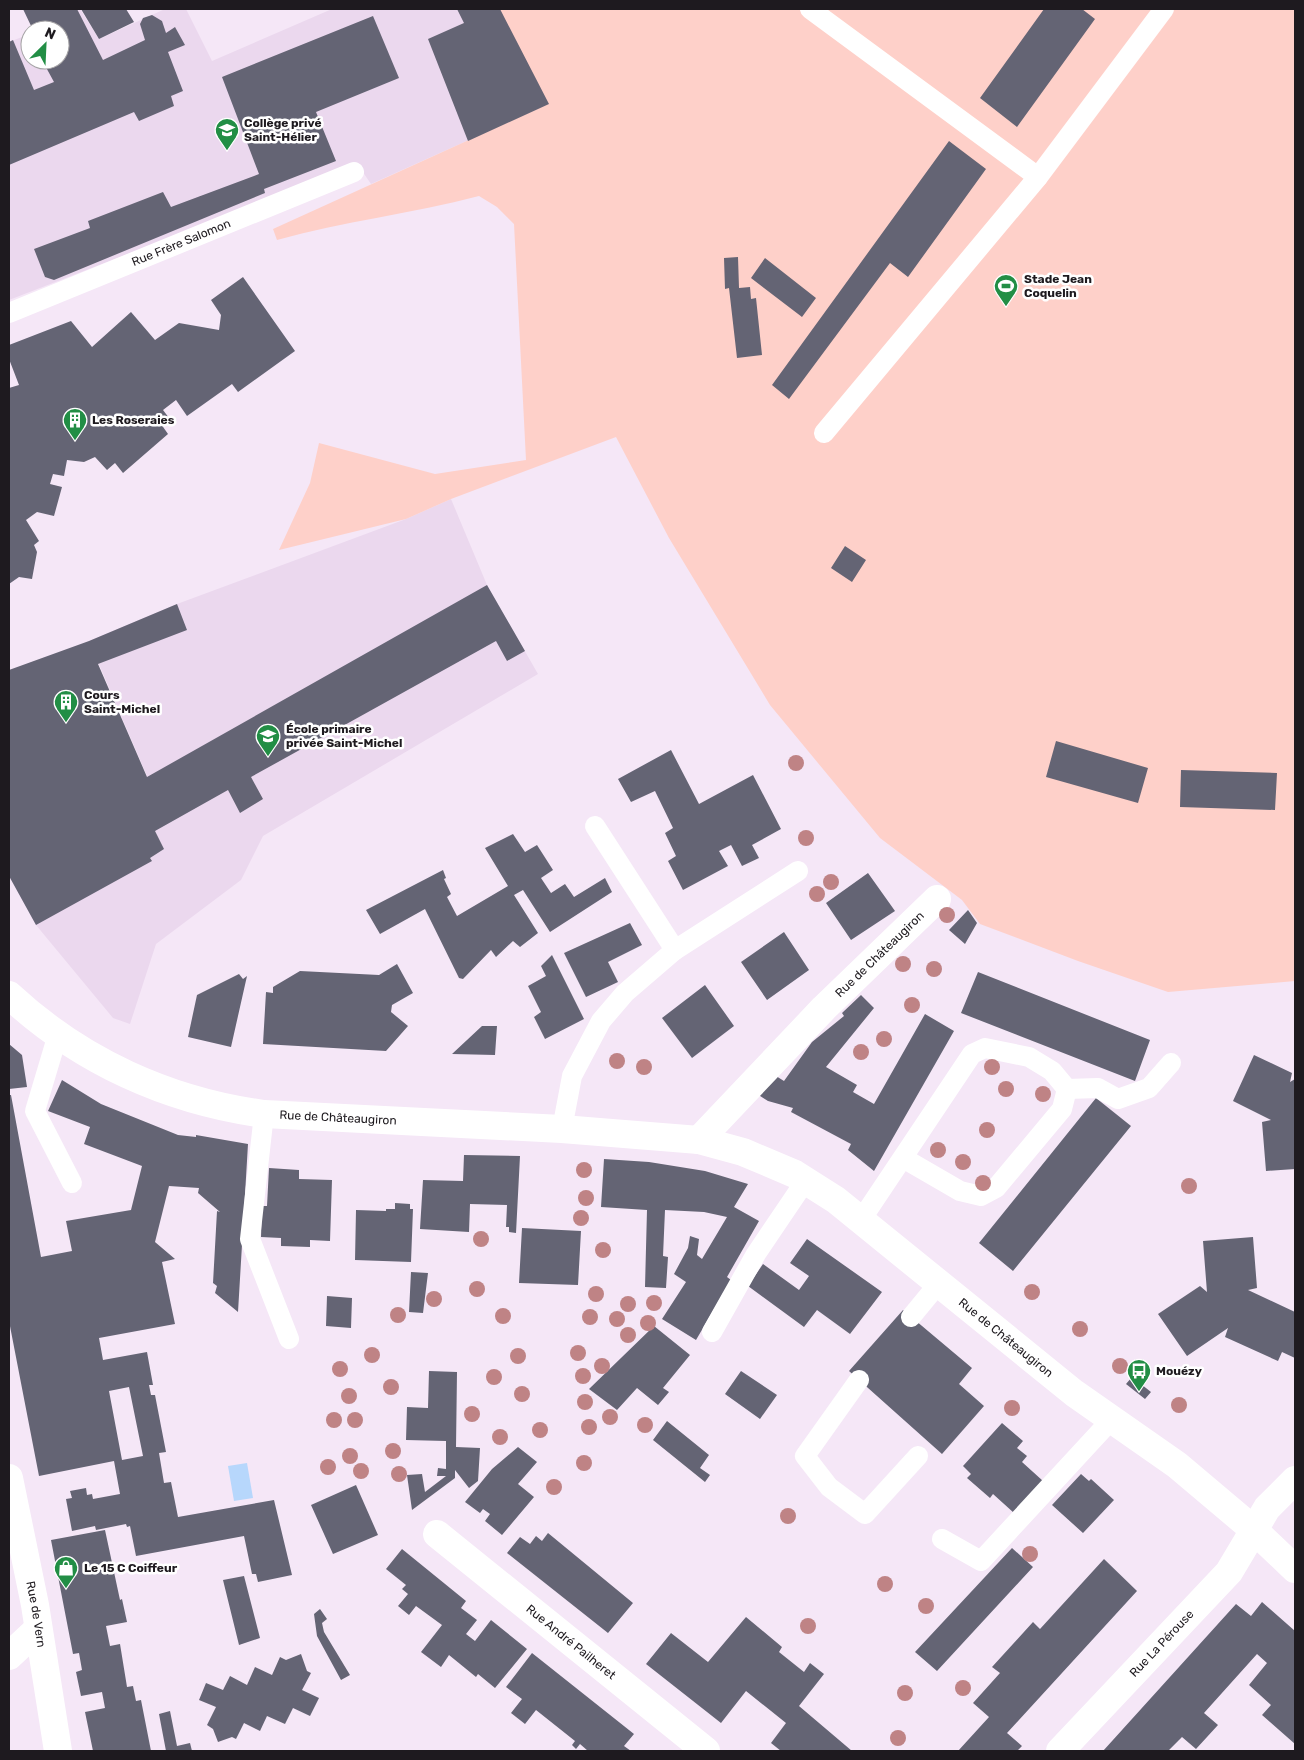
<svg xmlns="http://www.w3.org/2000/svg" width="1304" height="1760" font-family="Rubik,sans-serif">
  <rect width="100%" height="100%" fill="#f5e7f7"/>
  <path fill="#ebd8ee" d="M 80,9 L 99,39 L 165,9 L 186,9 L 212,61 L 332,9 L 499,9 L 549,104 L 371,184 L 356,162 L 236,212 L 9,300 L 9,42 L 30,34 L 30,60 L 60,60 L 60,30 L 40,30 Z
    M 451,499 L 487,585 L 538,674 L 263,836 L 241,880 L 156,944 L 130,1024 L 113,1018 L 36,925 L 9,876 L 9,854 L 147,776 L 89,641 L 177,604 L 406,519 Z"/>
  <path fill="#fed0c9" d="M 499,9 L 1295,9 L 1295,981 L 1168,992 L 1078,961 L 980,924 L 962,900 L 880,838 L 770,705 L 669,538 L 616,437 L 451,499 L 406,519 L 279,550 L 310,483 L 319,443 L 435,474 L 526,460 L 514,224 L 497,207 L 479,196 C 412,214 343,221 277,240 L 273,229 L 548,104 Z"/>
  <path fill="#b7d7fc" d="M 247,1463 L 253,1498 L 234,1501 L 228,1466 Z"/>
  <path fill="#646474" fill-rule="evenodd" d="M 23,9 L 77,9 L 103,60 L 145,40 L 140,24 L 143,18 L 152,15 L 162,21 L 166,33 L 175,27 L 185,45 L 168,52 L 183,91 L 171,96 L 174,106 L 139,121 L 134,112 L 9,165 L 9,42 L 13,40 L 34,90 L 54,82 L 42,60 L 60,60 L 60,30 L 33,30 Z
    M 81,9 L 126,9 L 134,22 L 99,39 Z
    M 457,9 L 500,9 L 549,104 L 468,141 L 428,39 L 464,23 Z
    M 1044,9 L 1082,9 L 1095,19 L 1017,127 L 980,98 Z
    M 373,16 L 399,78 L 316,112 L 336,161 L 264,189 L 265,193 L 54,280 L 45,277 L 34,249 L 90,228 L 88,221 L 163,192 L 171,207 L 259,174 L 222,77 Z
    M 949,141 L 986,169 L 908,277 L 890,263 L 789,399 L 772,385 Z
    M 738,257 L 739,288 L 750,287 L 751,299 L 756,298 L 762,355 L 737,358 L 729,288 L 725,289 L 724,258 Z
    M 765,258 L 816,298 L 802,317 L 751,278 Z
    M 243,277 L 295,351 L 238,392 L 232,384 L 187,416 L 176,400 L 163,410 L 169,418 L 161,424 L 168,434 L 123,473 L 115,463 L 107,470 L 95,457 L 84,462 L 67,460 L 64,476 L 53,474 L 50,484 L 62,487 L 54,516 L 37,512 L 26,520 L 39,541 L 34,545 L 37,552 L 32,579 L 19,577 L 9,584 L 9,388 L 19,385 L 9,359 L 9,345 L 71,321 L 92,347 L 131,312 L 155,340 L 179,323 L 219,330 L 221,315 L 211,300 Z
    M 845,546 L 866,560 L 852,582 L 831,568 Z
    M 487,585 L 525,651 L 507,661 L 496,641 L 251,777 L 263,799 L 240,813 L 228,790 L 155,831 L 164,849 L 150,858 L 152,861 L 36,925 L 9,876 L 9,670 L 89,641 L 177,604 L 187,630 L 98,664 L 147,777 Z
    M 1056,741 L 1148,768 L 1138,803 L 1046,777 Z
    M 671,750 L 699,804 L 753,775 L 781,829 L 752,845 L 759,858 L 742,866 L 731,845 L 719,851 L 728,866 L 683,890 L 668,861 L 676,856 L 665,833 L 673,828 L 655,791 L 631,802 L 618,779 Z
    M 1181,770 L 1277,773 L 1275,810 L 1180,807 Z
    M 513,834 L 525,852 L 537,845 L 553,870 L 541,878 L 551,893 L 565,884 L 574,897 L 605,878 L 612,892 L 550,932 L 523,890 L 514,895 L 538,933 L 520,947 L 513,941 L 496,957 L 491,950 L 463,979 L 459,978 L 425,909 L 380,934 L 366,910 L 443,870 L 446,878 L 444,879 L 451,894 L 447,897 L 457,916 L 508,886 L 485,848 Z
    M 868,873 L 895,911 L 851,940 L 826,903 Z
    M 968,910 L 977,923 L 965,944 L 949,930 Z
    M 630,923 L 642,945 L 608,962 L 618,982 L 586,997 L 564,953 Z
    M 784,932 L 809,970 L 767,1000 L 741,962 Z
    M 552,955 L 584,1019 L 545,1039 L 534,1017 L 541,1012 L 528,986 L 546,976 L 541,966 Z
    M 397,964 L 413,993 L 392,1005 L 391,1012 L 408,1026 L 386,1051 L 263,1044 L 266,992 L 273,993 L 273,987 L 300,971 L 379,975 Z
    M 978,972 L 1150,1040 L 1135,1081 L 961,1013 Z
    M 239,974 L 243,979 L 247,976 L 231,1047 L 188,1037 L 197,995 Z
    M 705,985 L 734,1026 L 692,1058 L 662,1018 Z
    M 861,995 L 874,1008 L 826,1067 L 857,1085 L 853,1092 L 874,1104 L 925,1014 L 954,1031 L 874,1171 L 848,1150 L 851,1144 L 791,1112 L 793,1108 L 768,1101 L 757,1094 L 776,1076 L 784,1081 L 812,1042 L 844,1016 L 842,1013 Z
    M 482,1026 L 497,1026 L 495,1055 L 452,1054 Z
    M 9,1044 L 22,1055 L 27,1087 L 9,1089 Z
    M 1254,1055 L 1292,1073 L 1290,1082 L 1295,1079 L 1295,1169 L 1266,1171 L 1262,1122 L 1271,1120 L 1233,1101 Z
    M 62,1080 L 101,1104 L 178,1135 L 196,1137 L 196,1135 L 248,1144 L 238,1312 L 215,1293 L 217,1286 L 213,1283 L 217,1211 L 220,1212 L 198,1193 L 199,1188 L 169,1186 L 155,1242 L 175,1259 L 162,1262 L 175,1324 L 99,1338 L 103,1360 L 147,1352 L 153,1385 L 149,1385 L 151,1395 L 155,1395 L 166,1452 L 159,1453 L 164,1483 L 171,1482 L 178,1517 L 274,1500 L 292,1575 L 258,1582 L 256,1574 L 252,1574 L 244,1536 L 136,1556 L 130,1526 L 127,1527 L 126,1524 L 96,1530 L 95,1526 L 72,1531 L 66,1499 L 72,1498 L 70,1491 L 86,1488 L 87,1495 L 92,1494 L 93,1499 L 120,1494 L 114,1461 L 39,1476 L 9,1321 L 9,1095 L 11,1095 L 41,1257 L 72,1251 L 66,1221 L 131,1210 L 142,1166 L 84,1144 L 90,1127 L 48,1111 ZM 129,1387 L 143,1456 L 122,1460 L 109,1391 Z
    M 1096,1098 L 1131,1126 L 1013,1271 L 979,1243 Z
    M 464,1155 L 520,1156 L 516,1233 L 509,1232 L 509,1227 L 506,1227 L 507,1205 L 470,1204 L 469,1232 L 420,1229 L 423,1180 L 463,1181 Z
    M 604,1159 L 649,1162 L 705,1171 L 748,1184 L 734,1207 L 759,1221 L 727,1277 L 731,1280 L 696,1340 L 662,1319 L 686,1282 L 674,1274 L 688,1248 L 690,1236 L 699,1239 L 697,1255 L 702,1259 L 727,1217 L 704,1212 L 665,1210 L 663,1256 L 668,1257 L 666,1288 L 645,1287 L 647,1210 L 601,1207 Z
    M 269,1168 L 299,1170 L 299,1179 L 332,1180 L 330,1241 L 310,1240 L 310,1247 L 281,1246 L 281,1238 L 261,1237 L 262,1206 L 267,1206 Z
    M 395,1203 L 410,1204 L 410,1209 L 413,1209 L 411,1262 L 355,1260 L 356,1210 L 386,1211 L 386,1209 L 395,1209 Z
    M 522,1228 L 581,1231 L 578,1285 L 519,1283 Z
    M 1253,1237 L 1257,1288 L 1248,1290 L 1295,1312 L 1295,1358 L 1282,1352 L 1278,1361 L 1225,1337 L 1228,1328 L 1187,1356 L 1158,1314 L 1200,1286 L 1207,1292 L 1203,1241 Z
    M 807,1239 L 882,1292 L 850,1334 L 817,1310 L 804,1327 L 748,1286 L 763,1264 L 799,1290 L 809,1276 L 790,1263 Z
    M 411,1272 L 428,1273 L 423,1313 L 409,1312 Z
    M 327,1296 L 352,1298 L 351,1328 L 326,1326 Z
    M 903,1310 L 972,1368 L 959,1384 L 984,1406 L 942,1454 L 849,1371 Z
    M 654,1326 L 690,1355 L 663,1388 L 669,1392 L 658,1405 L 637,1388 L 617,1410 L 589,1389 Z
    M 429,1371 L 457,1372 L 456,1447 L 480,1448 L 478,1481 L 469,1488 L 455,1470 L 455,1478 L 412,1510 L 407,1475 L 422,1474 L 425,1492 L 446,1476 L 437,1476 L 438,1468 L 446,1469 L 446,1441 L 406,1440 L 407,1407 L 428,1408 Z
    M 741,1371 L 777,1395 L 760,1419 L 725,1394 Z
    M 1132,1377 L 1151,1392 L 1145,1399 L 1126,1384 Z
    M 667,1421 L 709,1455 L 700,1468 L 710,1475 L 705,1482 L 653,1440 Z
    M 1002,1423 L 1023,1441 L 1017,1448 L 1027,1456 L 1022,1462 L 1043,1481 L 1014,1513 L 993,1494 L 990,1498 L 967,1478 L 971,1474 L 963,1466 Z
    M 518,1447 L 537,1462 L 518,1484 L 534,1497 L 502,1535 L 485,1521 L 490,1514 L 483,1509 L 480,1513 L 465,1502 L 492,1469 Z
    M 1081,1474 L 1089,1481 L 1091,1479 L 1114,1500 L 1083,1533 L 1052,1505 Z
    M 356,1485 L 378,1535 L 333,1554 L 311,1505 Z
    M 105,1530 L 120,1600 L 122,1599 L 127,1622 L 106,1626 L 110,1646 L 120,1644 L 127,1687 L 133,1686 L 136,1701 L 141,1700 L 151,1751 L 93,1751 L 85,1712 L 105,1708 L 102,1692 L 81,1696 L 76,1672 L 82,1670 L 79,1653 L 73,1654 L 51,1540 Z
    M 548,1533 L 633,1603 L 608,1633 L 507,1553 L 520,1537 L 530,1544 L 536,1536 L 542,1541 Z
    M 1012,1548 L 1033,1567 L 937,1671 L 915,1652 Z
    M 402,1549 L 466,1601 L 461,1608 L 477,1620 L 466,1634 L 475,1641 L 491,1620 L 527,1649 L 495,1688 L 478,1674 L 476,1677 L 449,1655 L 441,1667 L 421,1652 L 442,1625 L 416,1606 L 409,1615 L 398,1606 L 408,1594 L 402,1589 L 406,1585 L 386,1569 Z
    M 1104,1559 L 1137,1591 L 1007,1733 L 1022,1746 L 1017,1751 L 958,1751 L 989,1717 L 973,1703 L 1000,1673 L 992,1667 L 1033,1622 L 1040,1629 Z
    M 244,1576 L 260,1638 L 239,1645 L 223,1580 Z
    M 1262,1602 L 1295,1631 L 1295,1744 L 1262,1715 L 1271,1705 L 1249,1685 L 1267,1663 L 1257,1654 L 1204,1713 L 1218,1725 L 1196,1749 L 1182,1737 L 1168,1751 L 1103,1751 L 1236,1604 L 1251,1616 Z
    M 320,1609 L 327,1619 L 322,1623 L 324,1632 L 350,1675 L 341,1680 L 317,1636 L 314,1614 Z
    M 746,1617 L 782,1647 L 779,1652 L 804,1672 L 810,1663 L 824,1674 L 799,1706 L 852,1751 L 781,1751 L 771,1743 L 786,1723 L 746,1691 L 721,1723 L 646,1664 L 671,1633 L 708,1662 Z
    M 532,1653 L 634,1734 L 624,1746 L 631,1751 L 588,1751 L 580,1744 L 576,1749 L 572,1745 L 575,1741 L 536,1710 L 525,1724 L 511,1713 L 522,1699 L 506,1687 Z
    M 301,1654 L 307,1671 L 311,1673 L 302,1690 L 319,1698 L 310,1716 L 293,1708 L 285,1724 L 267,1716 L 260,1731 L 244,1723 L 236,1739 L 232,1737 L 218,1742 L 213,1729 L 207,1725 L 216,1707 L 199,1700 L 206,1683 L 223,1690 L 230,1676 L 247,1685 L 255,1667 L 272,1675 L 280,1657 L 286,1660 Z
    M 170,1711 L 177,1746 L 190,1743 L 192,1751 L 166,1751 L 159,1714 Z"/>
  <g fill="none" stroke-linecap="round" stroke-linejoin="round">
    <g stroke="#fff" stroke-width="20">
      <path d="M 810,9 L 1038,177 L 1164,9"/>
      <path id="s1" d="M 9,313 L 354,172"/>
      <path d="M 824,433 L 1038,177"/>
      <path d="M 595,826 L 675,950"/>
      <path d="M 58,1034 L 35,1111 L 72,1183"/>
      <path d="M 1067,1089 L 1098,1088 L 1118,1099 L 1149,1088 L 1171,1063"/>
      <path d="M 264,1114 L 250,1239 L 289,1339"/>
      <path d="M 562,1129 L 572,1076 L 601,1021 L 625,993 L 675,950 L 798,871"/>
      <path d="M 861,1220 L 972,1054 L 985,1048 L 1029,1057 L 1052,1071 L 1067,1089 L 1062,1109 L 996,1188 L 981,1196 L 960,1191 L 903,1158"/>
      <path d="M 911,1317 L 939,1283"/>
      <path d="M 712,1332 L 756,1254 L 806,1180"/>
      <path d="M 859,1380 L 805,1456 L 829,1487 L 865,1514 L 918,1456"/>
      <path d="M 942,1539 L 981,1561 L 1112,1419"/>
    </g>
    <g stroke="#fff" stroke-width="28">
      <path id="s2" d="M 699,1140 L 824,1008 L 937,899"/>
      <path id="s3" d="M 437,1534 L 706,1751"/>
      <path d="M 9,1656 L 38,1629"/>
      <path id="s4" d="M 1060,1751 L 1229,1572 L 1254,1530"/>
    </g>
    <path stroke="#fff" stroke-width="28" d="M 1254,1530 L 1267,1508 L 1295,1480"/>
    <path stroke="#fff" stroke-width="28" id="s5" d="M 9,995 C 80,1061 168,1101 264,1114 L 562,1129 L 699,1140 L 743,1152 L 795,1174 L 836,1200 L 1074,1393 L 1177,1465 L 1254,1530 L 1295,1569"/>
    <path stroke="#fff" stroke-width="28" id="s6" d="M 9,1478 L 35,1605 L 58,1751"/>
  </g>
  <g fill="#bf8385">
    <circle cx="796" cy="763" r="8"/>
    <circle cx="806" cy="838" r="8"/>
    <circle cx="831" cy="882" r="8"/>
    <circle cx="817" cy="894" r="8"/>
    <circle cx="947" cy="915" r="8"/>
    <circle cx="903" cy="964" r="8"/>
    <circle cx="934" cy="969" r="8"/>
    <circle cx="912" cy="1005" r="8"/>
    <circle cx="884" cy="1039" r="8"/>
    <circle cx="861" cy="1052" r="8"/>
    <circle cx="617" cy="1061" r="8"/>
    <circle cx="644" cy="1067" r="8"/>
    <circle cx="992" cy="1067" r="8"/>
    <circle cx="1006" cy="1089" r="8"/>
    <circle cx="1043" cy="1094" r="8"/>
    <circle cx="987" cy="1130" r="8"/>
    <circle cx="938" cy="1150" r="8"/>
    <circle cx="963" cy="1162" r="8"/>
    <circle cx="584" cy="1170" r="8"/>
    <circle cx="983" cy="1183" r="8"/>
    <circle cx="1189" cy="1186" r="8"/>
    <circle cx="586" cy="1198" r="8"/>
    <circle cx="581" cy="1218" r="8"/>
    <circle cx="481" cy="1239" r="8"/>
    <circle cx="603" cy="1250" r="8"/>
    <circle cx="477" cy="1289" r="8"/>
    <circle cx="1032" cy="1292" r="8"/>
    <circle cx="596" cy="1294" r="8"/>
    <circle cx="434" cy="1299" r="8"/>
    <circle cx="654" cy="1303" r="8"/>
    <circle cx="628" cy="1304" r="8"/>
    <circle cx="398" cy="1315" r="8"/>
    <circle cx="503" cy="1316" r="8"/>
    <circle cx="590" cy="1317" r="8"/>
    <circle cx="617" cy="1319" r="8"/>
    <circle cx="648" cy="1323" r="8"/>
    <circle cx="1080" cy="1329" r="8"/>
    <circle cx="628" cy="1335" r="8"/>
    <circle cx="578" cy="1353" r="8"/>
    <circle cx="372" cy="1355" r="8"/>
    <circle cx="518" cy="1356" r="8"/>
    <circle cx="602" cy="1366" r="8"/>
    <circle cx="1120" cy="1366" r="8"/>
    <circle cx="340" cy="1369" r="8"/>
    <circle cx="583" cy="1376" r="8"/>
    <circle cx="494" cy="1377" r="8"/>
    <circle cx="391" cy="1387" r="8"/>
    <circle cx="522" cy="1394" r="8"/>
    <circle cx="349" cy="1396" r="8"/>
    <circle cx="585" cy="1402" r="8"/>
    <circle cx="1179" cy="1405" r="8"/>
    <circle cx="1012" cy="1408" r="8"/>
    <circle cx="472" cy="1414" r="8"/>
    <circle cx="610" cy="1417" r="8"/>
    <circle cx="334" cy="1420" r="8"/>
    <circle cx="355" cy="1420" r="8"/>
    <circle cx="645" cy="1425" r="8"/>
    <circle cx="589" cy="1427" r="8"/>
    <circle cx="540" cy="1430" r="8"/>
    <circle cx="500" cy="1437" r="8"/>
    <circle cx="393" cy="1451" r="8"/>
    <circle cx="350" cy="1456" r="8"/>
    <circle cx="584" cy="1463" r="8"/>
    <circle cx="328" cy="1467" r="8"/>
    <circle cx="361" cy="1471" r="8"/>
    <circle cx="399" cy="1474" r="8"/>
    <circle cx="554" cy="1487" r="8"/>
    <circle cx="788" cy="1516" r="8"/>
    <circle cx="1030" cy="1554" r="8"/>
    <circle cx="885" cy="1584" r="8"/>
    <circle cx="926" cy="1606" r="8"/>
    <circle cx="808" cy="1626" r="8"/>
    <circle cx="963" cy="1688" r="8"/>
    <circle cx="905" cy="1693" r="8"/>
    <circle cx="898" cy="1738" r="8"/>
  </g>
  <defs>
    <g id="school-pin" transform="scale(1.25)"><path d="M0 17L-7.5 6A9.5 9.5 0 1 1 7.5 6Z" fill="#228e45" stroke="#fff"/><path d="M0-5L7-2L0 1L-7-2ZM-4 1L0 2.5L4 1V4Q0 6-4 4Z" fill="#fff"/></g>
    <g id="stadium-pin" transform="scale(1.25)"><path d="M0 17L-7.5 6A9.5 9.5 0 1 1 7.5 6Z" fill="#228e45" stroke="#fff"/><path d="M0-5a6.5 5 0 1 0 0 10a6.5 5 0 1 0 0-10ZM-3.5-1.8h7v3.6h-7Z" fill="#fff"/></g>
    <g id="building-pin" transform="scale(1.25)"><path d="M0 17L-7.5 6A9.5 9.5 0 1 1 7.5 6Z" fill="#228e45" stroke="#fff"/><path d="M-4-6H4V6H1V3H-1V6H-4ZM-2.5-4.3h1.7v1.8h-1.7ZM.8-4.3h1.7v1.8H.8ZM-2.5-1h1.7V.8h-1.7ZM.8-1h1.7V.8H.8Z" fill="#fff"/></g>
    <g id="bus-pin" transform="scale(1.25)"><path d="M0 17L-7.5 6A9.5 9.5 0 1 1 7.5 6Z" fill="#228e45" stroke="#fff"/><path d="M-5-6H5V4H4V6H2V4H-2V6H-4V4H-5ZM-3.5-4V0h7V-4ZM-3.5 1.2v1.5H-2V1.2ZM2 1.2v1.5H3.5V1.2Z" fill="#fff"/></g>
    <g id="shop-pin" transform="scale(1.25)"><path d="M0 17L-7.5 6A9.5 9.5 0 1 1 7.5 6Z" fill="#228e45" stroke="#fff"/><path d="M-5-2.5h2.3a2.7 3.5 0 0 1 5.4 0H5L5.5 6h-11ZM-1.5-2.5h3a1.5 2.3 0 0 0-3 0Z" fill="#fff"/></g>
  </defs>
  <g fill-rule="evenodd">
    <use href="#school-pin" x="227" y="130"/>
    <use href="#stadium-pin" x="1006" y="286"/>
    <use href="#building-pin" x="75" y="420"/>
    <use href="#building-pin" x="66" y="702"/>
    <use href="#school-pin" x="268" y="736"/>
    <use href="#bus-pin" x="1139" y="1371"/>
    <use href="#shop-pin" x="66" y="1568"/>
  </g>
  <g text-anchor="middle" stroke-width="5" stroke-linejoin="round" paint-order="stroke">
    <g font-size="12" font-weight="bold" fill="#1e1a1f" stroke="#fff" text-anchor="start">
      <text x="244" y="127">Collège privé<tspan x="244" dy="14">Saint-Hélier</tspan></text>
      <text x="1024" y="283">Stade Jean<tspan x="1024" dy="14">Coquelin</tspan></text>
      <text x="92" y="424">Les Roseraies</text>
      <text x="84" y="699">Cours<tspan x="84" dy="14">Saint-Michel</tspan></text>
      <text x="286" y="733">École primaire<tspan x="286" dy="14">privée Saint-Michel</tspan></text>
      <text x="1156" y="1375">Mouézy</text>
      <text x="84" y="1572">Le 15 C Coiffeur</text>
    </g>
    <g font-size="12" fill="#1e1a1f" stroke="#fff">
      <text dy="4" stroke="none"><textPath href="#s1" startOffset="186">Rue Frère Salomon</textPath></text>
      <text dy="4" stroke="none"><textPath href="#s2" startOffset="259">Rue de Châteaugiron</textPath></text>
      <text dy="4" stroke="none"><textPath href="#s5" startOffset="360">Rue de Châteaugiron</textPath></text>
      <text dy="4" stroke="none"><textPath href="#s5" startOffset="1091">Rue de Châteaugiron</textPath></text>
      <text dy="4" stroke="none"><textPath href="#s6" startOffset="139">Rue de Vern</textPath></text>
      <text dy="4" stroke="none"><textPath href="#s3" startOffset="172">Rue André Pailheret</textPath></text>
      <text dy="4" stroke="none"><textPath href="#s4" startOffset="148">Rue La Pérouse</textPath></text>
    </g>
  </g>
  <rect width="1304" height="1760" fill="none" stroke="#1e1a1f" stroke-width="20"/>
  <g transform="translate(45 45) rotate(24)"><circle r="24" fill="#ffffff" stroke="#a5a3a5"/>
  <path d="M0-4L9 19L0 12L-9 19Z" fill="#228e45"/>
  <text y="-8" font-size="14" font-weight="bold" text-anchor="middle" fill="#1e1a1f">N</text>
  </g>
</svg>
